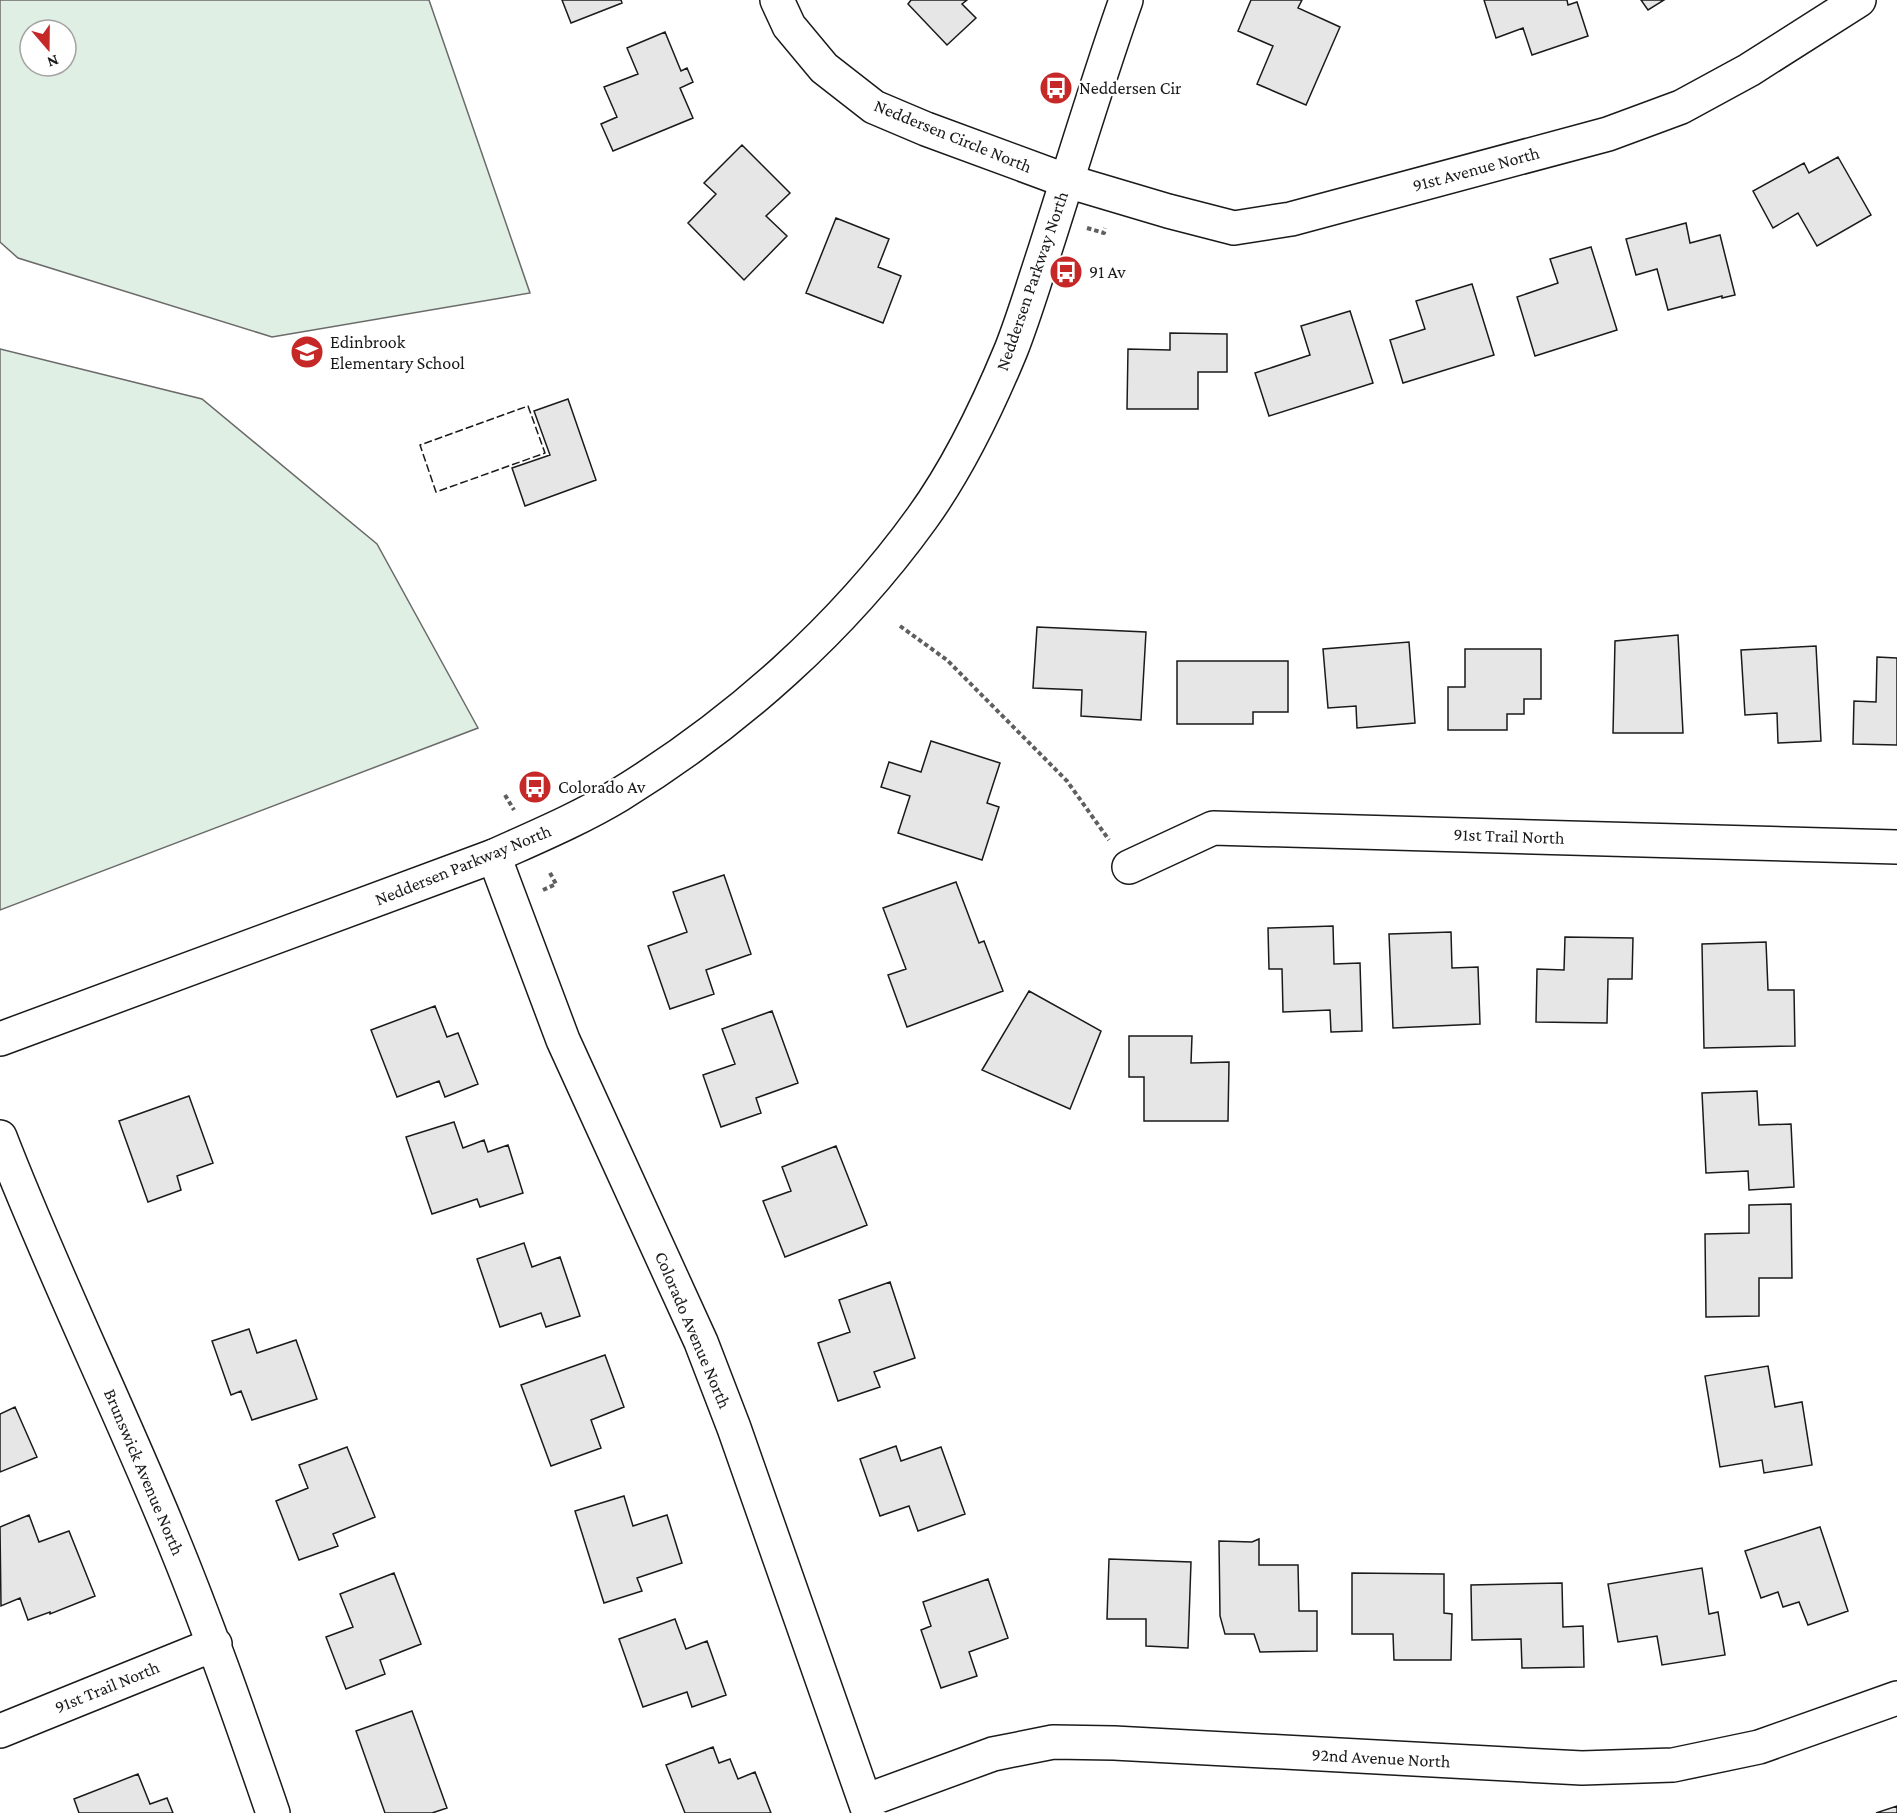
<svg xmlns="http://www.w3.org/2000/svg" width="1897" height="1813" font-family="'Crimson Pro',serif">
  <rect width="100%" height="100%" fill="#fff"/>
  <path fill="#e0efe3" stroke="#6a6a6a" stroke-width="1.5" fill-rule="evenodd" d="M 0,0 L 429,0 L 530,293 L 272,337 L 18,258 L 0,242 ZM 30,30 L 66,30 L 66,66 L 30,66 Z
    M 0,349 L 202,399 L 377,544 L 478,728 L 0,910 Z"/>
  <path fill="#e6e6e6" stroke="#1a1a1a" stroke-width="1.5" d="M 562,0 L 621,0 L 622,3 L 571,23 Z
    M 911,0 L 967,0 L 962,4 L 976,18 L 947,45 L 908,4 Z
    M 1251,0 L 1302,0 L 1298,8 L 1340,27 L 1306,105 L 1257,84 L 1273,46 L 1238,31 Z
    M 1484,0 L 1567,0 L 1568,5 L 1577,2 L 1588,36 L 1532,55 L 1523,28 L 1496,38 Z
    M 1641,0 L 1664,0 L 1648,10 Z
    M 665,32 L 681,71 L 687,68 L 693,82 L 680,88 L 693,118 L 613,151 L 601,124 L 617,117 L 604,87 L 638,74 L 627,48 Z
    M 742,145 L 790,193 L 766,216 L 787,236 L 744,280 L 688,223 L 716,194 L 704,183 Z
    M 1838,157 L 1871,215 L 1817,246 L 1798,213 L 1773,228 L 1753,191 L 1804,163 L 1809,173 Z
    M 836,218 L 889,239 L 878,267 L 901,276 L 883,323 L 806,293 Z
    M 1686,223 L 1690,243 L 1720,235 L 1735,295 L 1722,298 L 1722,296 L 1668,310 L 1657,269 L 1636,275 L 1626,239 Z
    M 1591,247 L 1617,330 L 1535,356 L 1517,297 L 1558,283 L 1550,259 Z
    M 1472,284 L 1494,355 L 1403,383 L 1390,340 L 1425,329 L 1416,301 Z
    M 1350,311 L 1373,383 L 1269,416 L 1255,373 L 1310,355 L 1301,326 Z
    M 1170,333 L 1227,334 L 1227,372 L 1198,372 L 1198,409 L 1127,409 L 1128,349 L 1170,350 Z
    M 568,399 L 596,480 L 525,506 L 512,468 L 550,455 L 534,411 Z
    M 1037,627 L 1146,632 L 1141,720 L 1081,716 L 1082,690 L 1033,688 Z
    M 1678,635 L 1683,733 L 1613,733 L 1615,641 Z
    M 1409,642 L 1415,723 L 1357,728 L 1356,706 L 1328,708 L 1323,649 Z
    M 1816,646 L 1821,741 L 1778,743 L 1777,713 L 1745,715 L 1741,650 Z
    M 1465,649 L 1541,649 L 1541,699 L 1524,699 L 1524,714 L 1507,714 L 1507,730 L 1448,730 L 1448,687 L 1465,687 Z
    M 1877,657 L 1897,658 L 1897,745 L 1853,744 L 1854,701 L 1876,702 Z
    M 1177,661 L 1288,661 L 1288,712 L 1253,712 L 1253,724 L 1177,724 Z
    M 931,741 L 1000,763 L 987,803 L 999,807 L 982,860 L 898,833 L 910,796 L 881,787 L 889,762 L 921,772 Z
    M 724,875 L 751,954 L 706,970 L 714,994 L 670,1009 L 648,946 L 687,932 L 673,892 Z
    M 956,882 L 979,943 L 984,941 L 1003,991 L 907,1027 L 888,975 L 906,969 L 883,908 Z
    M 1333,926 L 1334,964 L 1360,963 L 1362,1031 L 1331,1032 L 1330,1010 L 1283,1012 L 1282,969 L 1269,969 L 1268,928 Z
    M 1451,932 L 1452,968 L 1478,967 L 1480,1024 L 1393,1028 L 1389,934 Z
    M 1565,937 L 1633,938 L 1632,979 L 1608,979 L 1607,1023 L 1536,1022 L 1537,969 L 1564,970 Z
    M 1766,942 L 1768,990 L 1794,990 L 1795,1046 L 1704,1048 L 1702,944 Z
    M 1029,991 L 1101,1031 L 1070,1109 L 982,1070 Z
    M 435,1006 L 447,1037 L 458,1033 L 478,1084 L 445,1097 L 439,1081 L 397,1097 L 371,1030 Z
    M 772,1011 L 798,1083 L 756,1098 L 761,1113 L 721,1127 L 703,1075 L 735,1064 L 722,1029 Z
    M 1129,1036 L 1192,1036 L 1191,1063 L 1229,1062 L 1228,1121 L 1144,1121 L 1144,1077 L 1129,1077 Z
    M 1757,1091 L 1759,1125 L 1791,1124 L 1794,1187 L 1749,1190 L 1748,1171 L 1706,1173 L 1702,1093 Z
    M 189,1096 L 213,1163 L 177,1176 L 181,1190 L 148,1202 L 119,1121 Z
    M 454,1122 L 463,1148 L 484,1140 L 488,1152 L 508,1145 L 523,1193 L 480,1207 L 477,1199 L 432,1214 L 406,1137 Z
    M 836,1146 L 867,1225 L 785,1257 L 763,1201 L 791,1191 L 782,1167 Z
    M 1791,1204 L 1792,1278 L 1759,1278 L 1759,1316 L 1706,1317 L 1705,1234 L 1749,1233 L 1749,1205 Z
    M 524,1243 L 532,1267 L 560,1257 L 580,1316 L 546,1327 L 541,1313 L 500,1327 L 477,1259 Z
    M 890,1282 L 915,1358 L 874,1372 L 880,1387 L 838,1401 L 818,1343 L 850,1332 L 839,1300 Z
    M 249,1329 L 257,1353 L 296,1340 L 317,1399 L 252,1420 L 241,1391 L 231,1395 L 212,1341 Z
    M 605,1355 L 624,1407 L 591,1420 L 601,1448 L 551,1466 L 521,1385 Z
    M 1768,1366 L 1775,1407 L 1802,1402 L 1812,1465 L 1764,1473 L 1762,1460 L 1720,1467 L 1705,1376 Z
    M 15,1407 L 37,1457 L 0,1472 L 0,1414 Z
    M 896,1446 L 901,1461 L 941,1447 L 965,1514 L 918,1531 L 909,1506 L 880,1516 L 860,1459 Z
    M 347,1447 L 375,1517 L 333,1534 L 338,1546 L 299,1560 L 276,1501 L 308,1488 L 299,1465 Z
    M 624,1496 L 633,1526 L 667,1515 L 682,1563 L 637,1578 L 642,1591 L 604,1603 L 575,1511 Z
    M 29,1515 L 39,1542 L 69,1531 L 95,1596 L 50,1614 L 50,1612 L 28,1620 L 20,1598 L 1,1606 L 0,1527 Z
    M 1820,1527 L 1848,1611 L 1808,1625 L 1799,1602 L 1783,1607 L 1778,1592 L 1761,1598 L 1745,1551 Z
    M 1259,1539 L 1259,1565 L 1298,1565 L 1299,1611 L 1317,1611 L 1317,1651 L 1260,1652 L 1254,1634 L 1225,1634 L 1220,1616 L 1219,1541 L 1252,1542 Z
    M 1109,1559 L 1191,1562 L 1188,1648 L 1146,1646 L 1146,1619 L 1107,1619 Z
    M 1702,1568 L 1709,1614 L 1718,1612 L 1725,1655 L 1662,1665 L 1657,1636 L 1618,1642 L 1608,1584 Z
    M 394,1573 L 421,1644 L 380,1660 L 385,1674 L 346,1689 L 326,1637 L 353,1627 L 340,1594 Z
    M 1352,1573 L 1444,1574 L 1444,1613 L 1452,1614 L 1451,1660 L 1394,1660 L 1393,1634 L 1352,1634 Z
    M 988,1579 L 1008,1638 L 969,1652 L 977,1676 L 941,1688 L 921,1630 L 931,1626 L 923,1602 Z
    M 1562,1583 L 1563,1627 L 1583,1626 L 1584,1667 L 1522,1668 L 1521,1639 L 1472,1640 L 1471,1585 Z
    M 675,1619 L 686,1649 L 707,1641 L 726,1695 L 692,1707 L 687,1692 L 643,1707 L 619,1639 Z
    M 412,1711 L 447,1808 L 432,1813 L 385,1813 L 356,1731 Z
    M 713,1747 L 719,1763 L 730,1759 L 738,1779 L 755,1772 L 771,1813 L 685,1813 L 666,1765 Z
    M 138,1774 L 150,1804 L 167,1798 L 173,1813 L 79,1813 L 74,1799 Z
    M 1897,1806 L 1897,1813 L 1876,1813 Z"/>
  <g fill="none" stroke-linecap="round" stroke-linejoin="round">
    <g stroke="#1a1a1a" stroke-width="36">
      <path id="minor" d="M 777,0 L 789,26 L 824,68 L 874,107 L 926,129 L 1067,181 L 1168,211 L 1234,228 L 1291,219 L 1608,134 L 1681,107 L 1749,70 L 1859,0
        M 494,856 L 563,1040 L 701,1342 L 734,1428 L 869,1813
        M 1129,867 L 1213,828 L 1897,847
        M 0,1137 C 51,1269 114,1397 168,1528 C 207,1622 240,1717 273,1813
        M 0,1731 L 215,1644
        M 865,1801 L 993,1754 L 1053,1742 L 1114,1743 L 1582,1768 L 1673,1765 L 1759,1747 L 1897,1698"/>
    </g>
    <g stroke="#1a1a1a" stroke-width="36">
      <path id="tertiary" d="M 0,1039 L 494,856 C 536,837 579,819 619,795 C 736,723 842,629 922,518 C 959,467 987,408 1011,350 C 1024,317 1034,283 1045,250 C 1072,166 1097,82 1126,0"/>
    </g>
    <path stroke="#5f5f5f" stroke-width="4" stroke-dasharray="4.5 3" stroke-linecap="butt" d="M 1087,228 L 1104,233 L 1105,228
      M 900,626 L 947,660 L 1067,781 L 1109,840
      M 505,795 L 514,810
      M 543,890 L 556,884 L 549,871"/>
    <use href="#minor" stroke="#fff" stroke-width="33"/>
    <use href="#tertiary" stroke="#fff" stroke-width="33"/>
    <path stroke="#1a1a1a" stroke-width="1.5" stroke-dasharray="8 3" stroke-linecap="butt" d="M 528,406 L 545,453 L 436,492 L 420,445 Z"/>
  </g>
  <defs>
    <g id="bus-disc" transform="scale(1.725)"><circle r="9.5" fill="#c62828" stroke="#fff"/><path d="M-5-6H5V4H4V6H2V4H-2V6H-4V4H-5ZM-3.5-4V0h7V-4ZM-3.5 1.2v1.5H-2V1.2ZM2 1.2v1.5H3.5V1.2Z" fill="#fff"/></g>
    <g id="school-disc" transform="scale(1.725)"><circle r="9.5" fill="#c62828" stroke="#fff"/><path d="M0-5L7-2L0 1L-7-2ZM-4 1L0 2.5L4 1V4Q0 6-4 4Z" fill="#fff"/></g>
  </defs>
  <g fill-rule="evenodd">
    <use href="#bus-disc" x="1056" y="88"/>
    <use href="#bus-disc" x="1066" y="272"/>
    <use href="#school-disc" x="307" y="352"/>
    <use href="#bus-disc" x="535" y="787"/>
  </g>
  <g text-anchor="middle" stroke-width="4.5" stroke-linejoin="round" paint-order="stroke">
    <g font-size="18" fill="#1a1a1a" stroke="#fff" text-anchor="start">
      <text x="1079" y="94">Neddersen Cir</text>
      <text x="1089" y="278">91 Av</text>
      <text x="330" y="348">Edinbrook<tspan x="330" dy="21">Elementary School</tspan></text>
      <text x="558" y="793">Colorado Av</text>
    </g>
    <g font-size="18" fill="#1a1a1a" stroke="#fff">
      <text transform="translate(953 136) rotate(22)" y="6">Neddersen Circle North</text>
      <text transform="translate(1476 169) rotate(-15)" y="6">91st Avenue North</text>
      <text transform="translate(1032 281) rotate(-71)" y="6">Neddersen Parkway North</text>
      <text transform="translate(1509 836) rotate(2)" y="6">91st Trail North</text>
      <text transform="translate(463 865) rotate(-22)" y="6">Neddersen Parkway North</text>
      <text transform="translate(693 1330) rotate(67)" y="6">Colorado Avenue North</text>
      <text transform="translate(144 1472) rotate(67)" y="6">Brunswick Avenue North</text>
      <text transform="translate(107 1687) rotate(-22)" y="6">91st Trail North</text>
      <text transform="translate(1381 1758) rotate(3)" y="6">92nd Avenue North</text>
    </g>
  </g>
  <g transform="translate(48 48) rotate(160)"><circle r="28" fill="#ffffff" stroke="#a3a3a3" stroke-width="1.5"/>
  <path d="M0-4.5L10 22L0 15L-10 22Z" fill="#c62828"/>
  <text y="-9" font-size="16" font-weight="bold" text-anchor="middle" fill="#1a1a1a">N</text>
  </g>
</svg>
